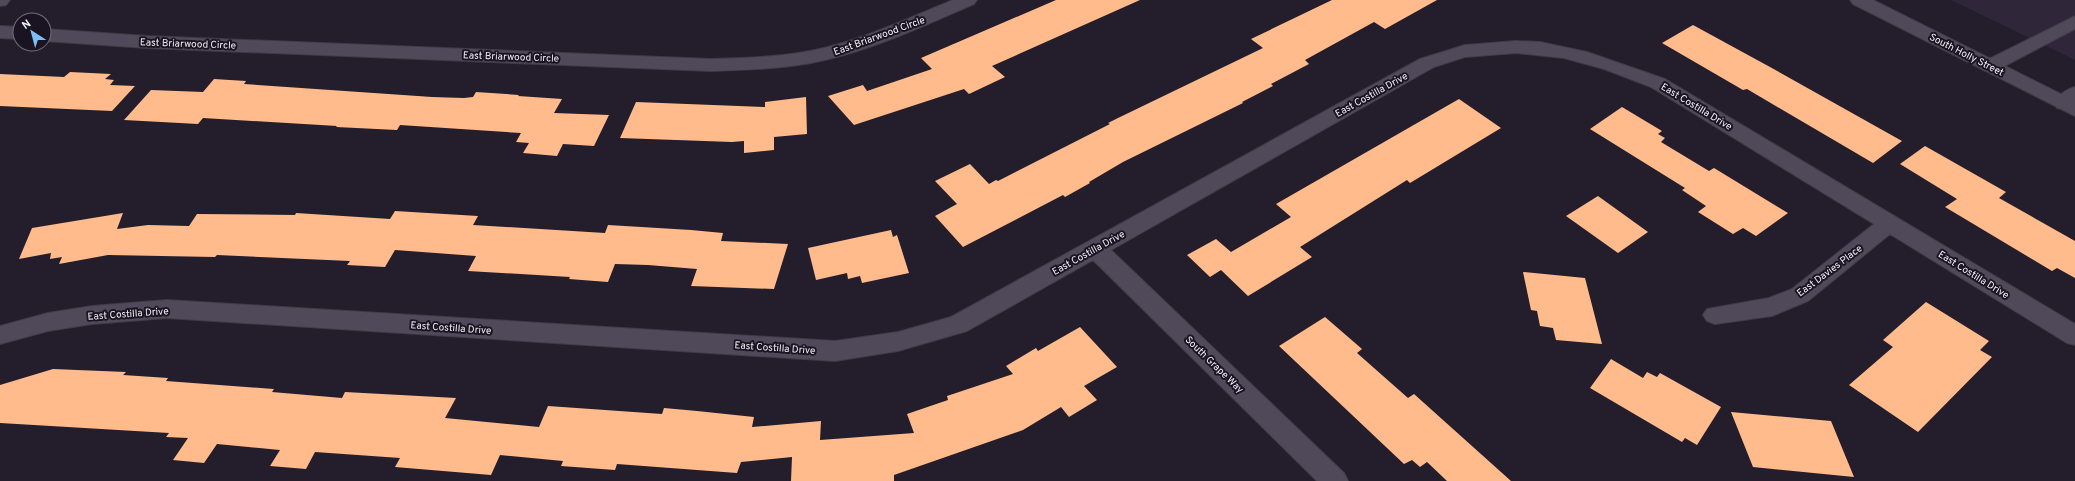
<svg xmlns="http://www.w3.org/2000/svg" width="2075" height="481" font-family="Overpass,sans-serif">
  <rect width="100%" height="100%" fill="#241d2c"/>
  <path fill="#2f263a" d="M 1951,0 L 2075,0 L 2075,60 Z"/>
  <path fill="#ffbb8c" d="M 1056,0 L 1140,0 L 992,66 L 1005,77 L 969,94 L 964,89 L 854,125 L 828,96 L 863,85 L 867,91 L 932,69 L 921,58 Z
    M 1332,0 L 1437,0 L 1385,29 L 1374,22 L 1305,60 L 1309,64 L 1271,84 L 1273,86 L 1242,102 L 1243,103 L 1123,162 L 1089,182 L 1090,183 L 1065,197 L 1063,195 L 963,247 L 935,216 L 957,204 L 935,181 L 970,164 L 989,184 L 996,180 L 998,181 L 1110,124 L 1108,123 L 1118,118 L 1263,48 L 1251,39 Z
    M 1693,25 L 1770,67 L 1902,141 L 1873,163 L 1747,89 L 1743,90 L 1662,43 Z
    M 70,72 L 111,74 L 105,79 L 114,80 L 110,85 L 135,86 L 112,111 L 0,106 L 0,74 L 64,77 Z
    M 214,79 L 246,81 L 244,84 L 432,97 L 464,98 L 473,97 L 476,92 L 519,95 L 518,96 L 562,99 L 554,113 L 609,115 L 594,146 L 563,144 L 557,156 L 523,153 L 529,143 L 516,142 L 521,133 L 400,125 L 397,130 L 336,127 L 337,126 L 203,118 L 198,124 L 124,120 L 151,90 L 203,92 Z
    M 806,97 L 807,134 L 774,137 L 774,150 L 744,153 L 744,141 L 732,142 L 620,138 L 636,102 L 765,107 L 765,102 Z
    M 1459,99 L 1501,128 L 1410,183 L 1407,180 L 1300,247 L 1312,257 L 1248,296 L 1221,270 L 1210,277 L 1187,255 L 1216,239 L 1231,252 L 1291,217 L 1276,204 Z
    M 1622,107 L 1662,131 L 1658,134 L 1665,138 L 1661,142 L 1709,171 L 1714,168 L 1788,213 L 1756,236 L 1743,228 L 1733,234 L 1698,212 L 1706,206 L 1682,190 L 1685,188 L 1590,129 Z
    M 1925,146 L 2006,192 L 1999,198 L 2075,241 L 2075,278 L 2057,268 L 2052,271 L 1945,207 L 1957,199 L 1900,164 Z
    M 1598,196 L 1648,232 L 1618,253 L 1566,216 Z
    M 395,211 L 478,216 L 473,225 L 605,233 L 608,225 L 691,230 L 723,233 L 721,241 L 788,244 L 774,289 L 691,286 L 697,269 L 648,265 L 615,264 L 608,282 L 569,279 L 570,277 L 468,271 L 476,256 L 395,250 L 385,267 L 347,265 L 350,261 L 217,255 L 215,257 L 108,255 L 59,264 L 62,257 L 50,259 L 51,253 L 19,259 L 32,228 L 123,213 L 117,229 L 148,225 L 189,226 L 197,214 L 295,215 L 296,213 L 390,219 Z
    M 891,230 L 893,237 L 897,235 L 909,273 L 862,283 L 860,276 L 848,279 L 847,273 L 816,280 L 808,248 Z
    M 1523,272 L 1585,278 L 1602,344 L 1556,340 L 1553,328 L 1540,326 L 1537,311 L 1531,310 Z
    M 1926,302 L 1989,341 L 1980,350 L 1992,357 L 1918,432 L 1849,385 L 1893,347 L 1883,340 Z
    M 1325,317 L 1362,349 L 1357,353 L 1408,398 L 1414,394 L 1511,481 L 1447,481 L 1427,462 L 1420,467 L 1412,460 L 1404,464 L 1279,346 Z
    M 1080,327 L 1117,367 L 1084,386 L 1097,400 L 1069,417 L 1061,407 L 1023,430 L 894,475 L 894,481 L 791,481 L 792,457 L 741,462 L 737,473 L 617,464 L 615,470 L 561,466 L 563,461 L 500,455 L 491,475 L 395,467 L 400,458 L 315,452 L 306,469 L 270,466 L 280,450 L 217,444 L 204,463 L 173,460 L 188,438 L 166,437 L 169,433 L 0,423 L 0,385 L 53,369 L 126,372 L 123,375 L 168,378 L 166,381 L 274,389 L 272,392 L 342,398 L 345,392 L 456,398 L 445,418 L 539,427 L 548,406 L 662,414 L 664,408 L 697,411 L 754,417 L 752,427 L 821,421 L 820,440 L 914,433 L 907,414 L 948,400 L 947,396 L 1013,374 L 1006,366 L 1036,348 L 1038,351 Z
    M 1611,359 L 1643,378 L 1647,372 L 1657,377 L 1660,373 L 1721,407 L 1697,445 L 1685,438 L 1682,442 L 1590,388 Z
    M 1731,412 L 1831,421 L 1854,477 L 1753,467 Z"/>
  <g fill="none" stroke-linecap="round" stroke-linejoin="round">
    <g stroke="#403a46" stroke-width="2">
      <path id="street" d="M 0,0 L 10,0 L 6,5 L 0,6 Z
        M 953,0 L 977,0 L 974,4 C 921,27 868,52 811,63 C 777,69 744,70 710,71 L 147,48 L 44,41 L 44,29 L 147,36 L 710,59 C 749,58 789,57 828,47 C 871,36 911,17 953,0 Z
        M 2075,16 L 2075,29 L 1997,70 L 1990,72 L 1983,70 L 1981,66 L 1983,62 Z
        M 0,26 L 20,27 L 20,39 L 0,38 Z
        M 1516,41 L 1540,42 L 1587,52 L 1665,79 L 2075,324 L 2075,345 L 2067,343 L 1890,234 L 1808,301 L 1772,316 L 1715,324 L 1707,321 L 1703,315 L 1707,309 L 1769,298 L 1792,289 L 1874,224 L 1651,87 L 1604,69 L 1564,58 L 1516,53 L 1465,57 L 1434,67 L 1111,250 L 1344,473 L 1348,481 L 1317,481 L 1093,260 L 967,331 L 898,351 L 835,361 L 167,318 L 92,324 L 48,331 L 0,344 L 0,326 L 48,313 L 92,306 L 167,300 L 835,341 L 898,332 L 951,317 L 1420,59 L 1465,45 Z
        M 2075,87 L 2075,104 C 2069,109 2065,110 2057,108 L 2054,103 C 2059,95 2066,89 2075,87 Z"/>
    </g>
    <g stroke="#403a46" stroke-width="2">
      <path id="secondary" d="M 1850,0 L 1873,0 L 2075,101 L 2075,116 L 1853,4 Z"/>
    </g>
    <use href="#street" fill="#50495a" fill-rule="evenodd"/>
    <use href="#secondary" fill="#50495a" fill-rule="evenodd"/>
  </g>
  <g text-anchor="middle" stroke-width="4" stroke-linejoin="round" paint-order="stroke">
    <g font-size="10" fill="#f3eff9" stroke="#1a1422">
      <text transform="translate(879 35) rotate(-20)" y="4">East Briarwood Circle</text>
      <text transform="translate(188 43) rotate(2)" y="4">East Briarwood Circle</text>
      <text transform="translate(1967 54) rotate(27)" y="4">South Holly Street</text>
      <text transform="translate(511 56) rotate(2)" y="4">East Briarwood Circle</text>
      <text transform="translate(1371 94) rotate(-29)" y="4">East Costilla Drive</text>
      <text transform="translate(1697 106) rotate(31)" y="4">East Costilla Drive</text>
      <text transform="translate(1088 252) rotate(-29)" y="4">East Costilla Drive</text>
      <text transform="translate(1829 270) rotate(-37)" y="4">East Davies Place</text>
      <text transform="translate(1974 274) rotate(32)" y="4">East Costilla Drive</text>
      <text transform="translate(128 313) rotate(-4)" y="4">East Costilla Drive</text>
      <text transform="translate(451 327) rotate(4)" y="4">East Costilla Drive</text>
      <text transform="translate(775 347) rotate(4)" y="4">East Costilla Drive</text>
      <text transform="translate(1215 364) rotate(44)" y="4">South Grape Way</text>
    </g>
  </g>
  <g transform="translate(32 32) rotate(324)"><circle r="19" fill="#1a1422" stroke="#716c78"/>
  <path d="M0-3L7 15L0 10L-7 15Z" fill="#7cbef9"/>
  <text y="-6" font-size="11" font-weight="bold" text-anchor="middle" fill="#f3eff9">N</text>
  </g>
</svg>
